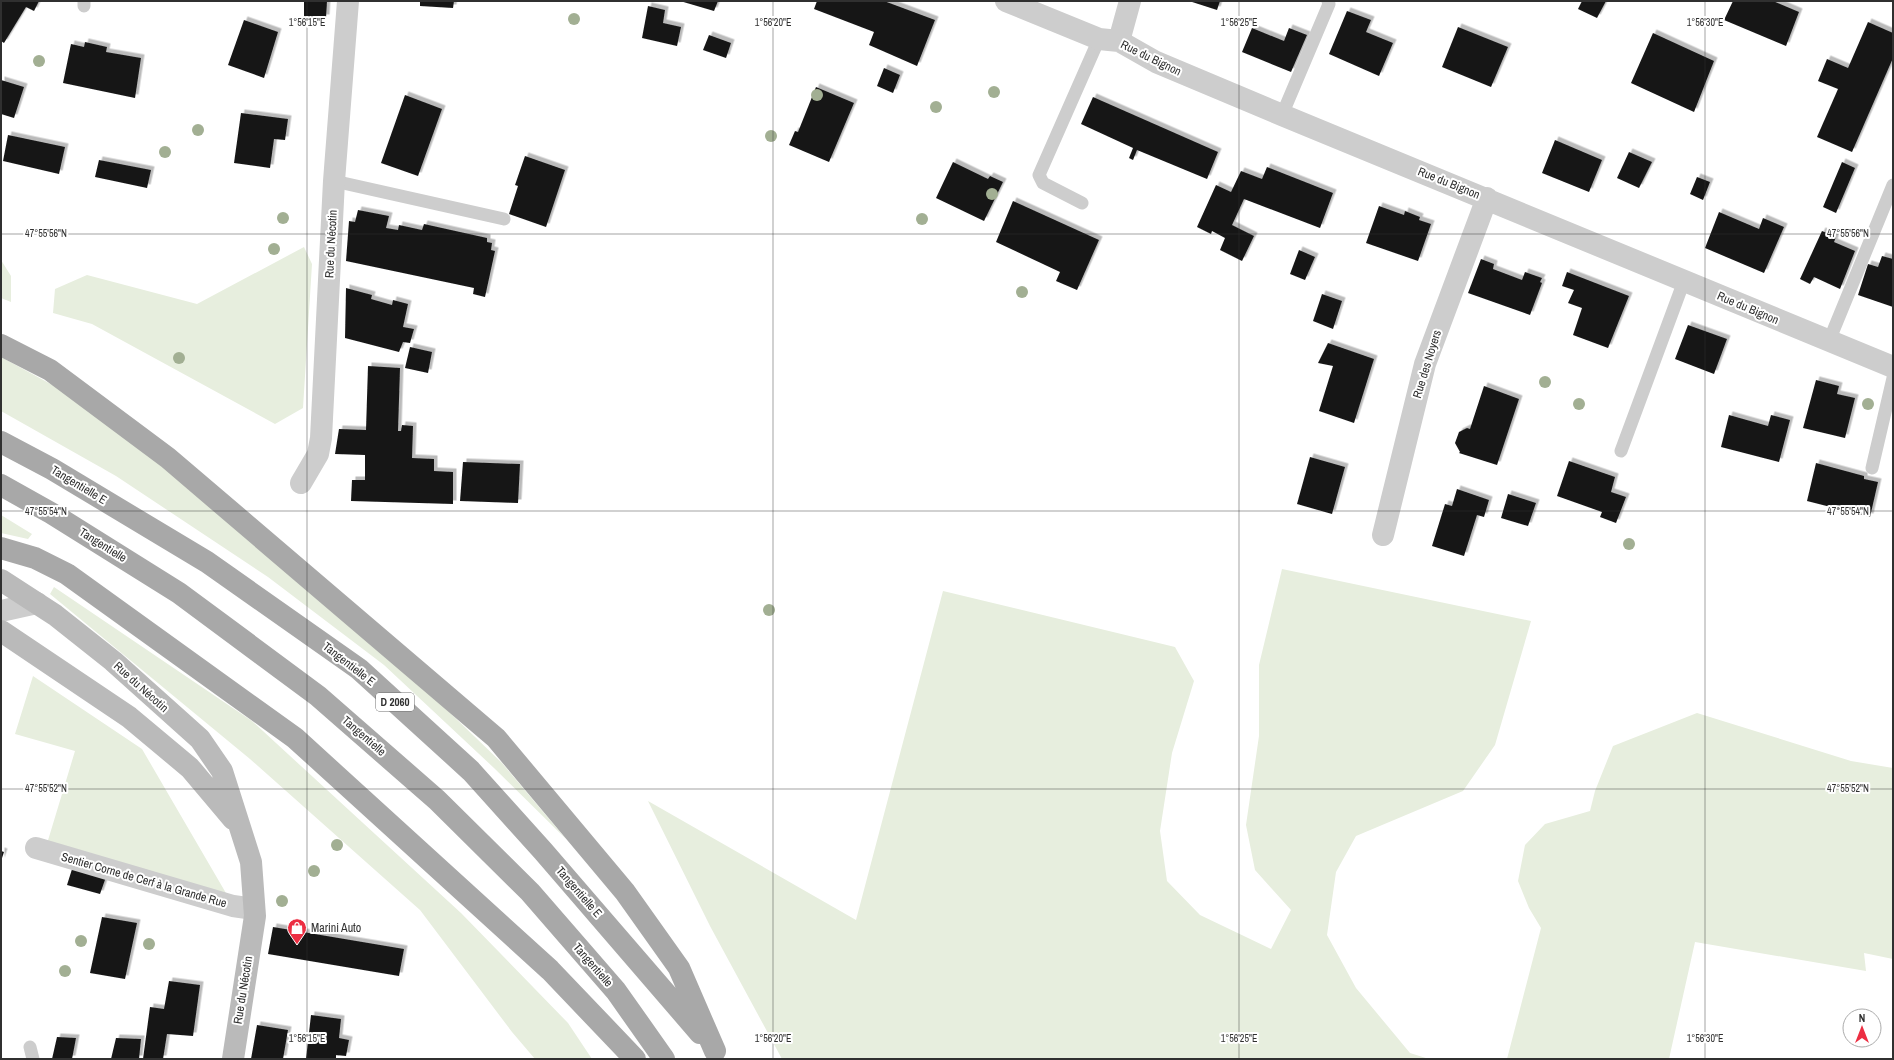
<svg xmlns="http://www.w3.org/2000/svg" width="1894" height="1060" font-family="'Archivo Narrow',sans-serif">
  <defs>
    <filter id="shadow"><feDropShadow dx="3.5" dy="-3.5" stdDeviation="0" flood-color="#0004"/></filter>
  </defs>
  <rect width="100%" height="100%" fill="#fff"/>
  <path fill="#e7eede" d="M 304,247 L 312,264 L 303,408 L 275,424 L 92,324 L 53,313 L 55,289 L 87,275 L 197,304 Z
    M 1,260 L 11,276 L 11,302 L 1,298 Z
    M 1,357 L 58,388 L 143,447 L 391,656 L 502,763 L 566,839 L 494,768 L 384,665 L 268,577 L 116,476 L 1,411 Z
    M 1,515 L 32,534 L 28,539 L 1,533 Z
    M 1282,569 L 1531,621 L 1495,745 L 1463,791 L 1356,836 L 1336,872 L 1327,935 L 1356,988 L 1410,1053 L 1429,1059 L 782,1059 L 710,926 L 648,801 L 856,920 L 943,591 L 1175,647 L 1194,681 L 1172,753 L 1160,831 L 1167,881 L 1200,915 L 1271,949 L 1291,910 L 1255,870 L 1246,825 L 1259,736 L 1259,665 Z
    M 54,587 L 252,721 L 461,913 L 568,1023 L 592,1059 L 535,1059 L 512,1032 L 420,910 L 250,759 L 50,594 Z
    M 33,676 L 142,749 L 230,900 L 46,847 L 75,751 L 15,734 Z
    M 1697,713 L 1851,761 L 1893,768 L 1893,959 L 1864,953 L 1866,971 L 1695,942 L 1669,1059 L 1507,1059 L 1541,928 L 1529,908 L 1518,881 L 1525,845 L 1545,824 L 1590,811 L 1595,791 L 1613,746 Z"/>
  <path fill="#171717" filter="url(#shadow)" d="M 1,1 L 39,1 L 34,11 L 26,7 L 4,43 L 1,41 Z
    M 304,1 L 327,1 L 326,18 L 304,17 Z
    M 420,1 L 454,1 L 453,8 L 420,6 Z
    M 680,1 L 718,1 L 714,11 Z
    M 817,1 L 884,1 L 935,20 L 917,66 L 869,45 L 874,32 L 814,9 Z
    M 1189,1 L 1220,1 L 1217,10 Z
    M 1582,1 L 1606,1 L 1597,18 L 1578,9 Z
    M 1733,1 L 1773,1 L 1799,12 L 1786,46 L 1724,20 Z
    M 648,6 L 665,10 L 663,23 L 681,27 L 677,46 L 642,38 Z
    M 1347,11 L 1371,20 L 1366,32 L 1393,43 L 1379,76 L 1329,54 Z
    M 244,20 L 278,32 L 264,78 L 228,65 Z
    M 1868,22 L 1893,33 L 1893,58 L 1852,152 L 1817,137 L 1838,89 L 1818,81 L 1827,59 L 1848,68 Z
    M 1458,27 L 1508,47 L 1491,87 L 1442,67 Z
    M 1252,28 L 1284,41 L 1289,28 L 1307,35 L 1291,72 L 1242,52 Z
    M 1653,33 L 1714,61 L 1694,112 L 1631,83 Z
    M 709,35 L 731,43 L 726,58 L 703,50 Z
    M 85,42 L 107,47 L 106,52 L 141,58 L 135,98 L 63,83 L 71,44 L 84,47 Z
    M 884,68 L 900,75 L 893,93 L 877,86 Z
    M 1,80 L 24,87 L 14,118 L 1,114 Z
    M 816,87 L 854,103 L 829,162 L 789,145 L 795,131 L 798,132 Z
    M 405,95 L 442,109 L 418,176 L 381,163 Z
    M 1093,97 L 1218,152 L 1207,179 L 1137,150 L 1133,160 L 1129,158 L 1133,148 L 1081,124 Z
    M 241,113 L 288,119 L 285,140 L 274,139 L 270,168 L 234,163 Z
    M 8,135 L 65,147 L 59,174 L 3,161 Z
    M 1555,140 L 1602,160 L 1589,192 L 1542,173 Z
    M 1629,152 L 1652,162 L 1639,188 L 1617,178 Z
    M 525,156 L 565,170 L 546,227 L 509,214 L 518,186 L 515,185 Z
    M 99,160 L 151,170 L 147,188 L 95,177 Z
    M 953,162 L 988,179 L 990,176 L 1003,182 L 984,221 L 936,198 Z
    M 1842,162 L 1855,168 L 1836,213 L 1823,207 Z
    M 1267,167 L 1333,193 L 1320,228 L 1244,199 L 1232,225 L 1254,236 L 1242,261 L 1220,250 L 1225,238 L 1212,231 L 1211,234 L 1197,227 L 1216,185 L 1231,192 L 1241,171 L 1262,179 Z
    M 1697,177 L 1710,182 L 1703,200 L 1690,194 Z
    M 1013,201 L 1099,240 L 1077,290 L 1056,281 L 1060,272 L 996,242 Z
    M 1379,206 L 1404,215 L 1405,211 L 1420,217 L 1419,220 L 1431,224 L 1418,261 L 1366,243 Z
    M 358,210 L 389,216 L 386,228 L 398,230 L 399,225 L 422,230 L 424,224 L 487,238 L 487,242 L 492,243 L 491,250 L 495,251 L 485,297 L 473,294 L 474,288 L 346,261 L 349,221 L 355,222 Z
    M 1719,212 L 1759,229 L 1763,218 L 1784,227 L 1764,273 L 1705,248 Z
    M 1822,231 L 1836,237 L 1834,242 L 1855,251 L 1840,289 L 1814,277 L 1810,284 L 1800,279 Z
    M 1299,250 L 1315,257 L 1305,280 L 1290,274 Z
    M 1882,256 L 1893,259 L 1893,307 L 1858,295 L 1868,264 L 1878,267 Z
    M 1481,259 L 1494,264 L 1493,269 L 1522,280 L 1525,272 L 1542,278 L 1540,282 L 1542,283 L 1530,315 L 1468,293 Z
    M 1567,272 L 1629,296 L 1608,348 L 1573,335 L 1582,308 L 1568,303 L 1574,290 L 1562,286 Z
    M 346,288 L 372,295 L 371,299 L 392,305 L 393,300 L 408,304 L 403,327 L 414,329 L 410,343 L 403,342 L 399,352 L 345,338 Z
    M 1322,294 L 1342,301 L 1333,329 L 1313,321 Z
    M 1688,325 L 1727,339 L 1714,374 L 1675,359 Z
    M 1328,343 L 1374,359 L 1354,423 L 1319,411 L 1333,366 L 1318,363 Z
    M 410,347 L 432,352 L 428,373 L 405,368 Z
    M 368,366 L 400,368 L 398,431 L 401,431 L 402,425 L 413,426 L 412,458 L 434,459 L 434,471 L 453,472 L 453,504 L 351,501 L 352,480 L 365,480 L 365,455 L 335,454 L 339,429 L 366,430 Z
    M 1816,380 L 1839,386 L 1837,394 L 1855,398 L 1845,438 L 1803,428 Z
    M 1484,386 L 1519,399 L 1497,465 L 1459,453 L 1460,452 L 1455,443 L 1459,432 L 1467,428 L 1470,429 Z
    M 1729,415 L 1768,426 L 1771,415 L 1790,420 L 1779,462 L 1721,447 Z
    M 1310,457 L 1345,467 L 1332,514 L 1297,504 Z
    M 1569,461 L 1615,477 L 1611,492 L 1626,497 L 1616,523 L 1600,517 L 1602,512 L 1557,496 Z
    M 463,462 L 520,464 L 518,503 L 460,501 Z
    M 1816,463 L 1864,476 L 1864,479 L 1878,482 L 1870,517 L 1807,501 Z
    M 1457,489 L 1489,500 L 1484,517 L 1477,515 L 1464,556 L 1432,546 L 1445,504 L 1452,506 Z
    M 1508,494 L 1536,503 L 1528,526 L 1501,518 Z
    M 1,851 L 4,852 L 1,861 Z
    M 73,866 L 106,877 L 100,894 L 67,885 Z
    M 102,917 L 137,923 L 125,979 L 90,973 Z
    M 273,927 L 404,949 L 399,976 L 268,954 Z
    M 169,981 L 200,985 L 193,1036 L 167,1034 L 163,1059 L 143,1059 L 150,1007 L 164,1009 Z
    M 311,1015 L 341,1019 L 339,1038 L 349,1040 L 346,1056 L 336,1055 L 336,1059 L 306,1059 Z
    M 257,1025 L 288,1030 L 283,1059 L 251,1059 Z
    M 57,1037 L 76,1038 L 72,1059 L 52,1059 Z
    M 116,1038 L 141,1039 L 139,1059 L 111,1059 Z"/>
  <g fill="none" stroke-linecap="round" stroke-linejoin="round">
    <path stroke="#cdcdcd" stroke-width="13" d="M 84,1 L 84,6
      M 1282,115 L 1329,4 L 1328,1
      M 334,181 L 504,219
      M 1082,203 L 1043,183 L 1039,175 L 1099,39
      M 1829,341 L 1893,185
      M 1621,451 L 1684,281
      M 1872,468 L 1893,378
      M 30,1047 L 33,1059"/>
    <path stroke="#cdcdcd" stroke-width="22" d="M 1006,1 L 1099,39 L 1119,41 L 1156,62 L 1282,115 L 1893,367
      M 1119,41 L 1130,1
      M 301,483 L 318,454 L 321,438 L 334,181 L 348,1
      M 1383,535 L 1425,364 L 1487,198
      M 1,611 L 37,603
      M 36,848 L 233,906 L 254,909"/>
    <path stroke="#bababa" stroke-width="22" d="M 1,580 L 55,615 L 113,661 L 200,739 L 222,771 L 251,862 L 255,916 L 233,1059
      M 1,631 L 129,717 L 190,768 L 233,819"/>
    <path stroke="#a8a8a8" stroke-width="22" d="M 1,345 L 50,370 L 168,458 L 496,738 L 625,892 L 679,968 L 715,1051
      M 1,442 L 52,469 L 207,562 L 359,669 L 471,771 L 543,851 L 700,1033
      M 1,485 L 51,513 L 179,593 L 318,696 L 437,800 L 530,892 L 616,991 L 664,1059
      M 1,548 L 35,558 L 67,574 L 295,738 L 550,970 L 635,1059"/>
  </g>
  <g fill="#a2af93">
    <circle cx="574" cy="19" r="6"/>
    <circle cx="39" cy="61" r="6"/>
    <circle cx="994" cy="92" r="6"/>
    <circle cx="817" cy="95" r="6"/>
    <circle cx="936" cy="107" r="6"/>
    <circle cx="198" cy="130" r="6"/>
    <circle cx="771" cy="136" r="6"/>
    <circle cx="165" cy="152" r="6"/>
    <circle cx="992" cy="194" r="6"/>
    <circle cx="283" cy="218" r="6"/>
    <circle cx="922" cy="219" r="6"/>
    <circle cx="274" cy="249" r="6"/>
    <circle cx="1022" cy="292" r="6"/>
    <circle cx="179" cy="358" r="6"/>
    <circle cx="1545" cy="382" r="6"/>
    <circle cx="1579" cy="404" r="6"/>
    <circle cx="1868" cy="404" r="6"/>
    <circle cx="1629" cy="544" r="6"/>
    <circle cx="769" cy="610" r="6"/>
    <circle cx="337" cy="845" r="6"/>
    <circle cx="314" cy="871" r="6"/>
    <circle cx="282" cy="901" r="6"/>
    <circle cx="81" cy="941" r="6"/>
    <circle cx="149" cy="944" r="6"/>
    <circle cx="65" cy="971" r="6"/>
  </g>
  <path fill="none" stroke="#303030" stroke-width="1" stroke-opacity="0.45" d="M 307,1 L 307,1059M 773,1 L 773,1059M 1239,1 L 1239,1059M 1705,1 L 1705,1059M 1,234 L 1893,234M 1,511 L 1893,511M 1,789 L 1893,789"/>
  <defs>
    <g id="shop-pin" transform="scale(1)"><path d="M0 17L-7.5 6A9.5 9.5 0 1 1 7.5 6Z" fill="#ec2e42" stroke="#fff"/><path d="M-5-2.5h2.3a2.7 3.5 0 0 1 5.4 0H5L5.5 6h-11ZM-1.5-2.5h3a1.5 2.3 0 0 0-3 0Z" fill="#fff"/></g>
  </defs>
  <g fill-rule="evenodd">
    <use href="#shop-pin" x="297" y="928"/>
  </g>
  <g text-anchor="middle" stroke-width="4" stroke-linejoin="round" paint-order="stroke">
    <rect fill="#fff" stroke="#6e6e6e" stroke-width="1" x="376" y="693" width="38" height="18" rx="3"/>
    <g font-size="11" font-weight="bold" fill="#303030">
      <text x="395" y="706">D 2060</text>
    </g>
    <g font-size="12" fill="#303030" stroke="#fff">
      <text transform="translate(1151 58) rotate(26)" y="4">Rue du Bignon</text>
      <text transform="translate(1449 183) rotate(22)" y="4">Rue du Bignon</text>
      <text transform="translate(331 244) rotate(-87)" y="4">Rue du Nécotin</text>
      <text transform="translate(1748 308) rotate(23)" y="4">Rue du Bignon</text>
      <text transform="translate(1427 364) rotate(-73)" y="4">Rue des Noyers</text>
      <text transform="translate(79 485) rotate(31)" y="4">Tangentielle E</text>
      <text transform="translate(103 545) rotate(32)" y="4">Tangentielle</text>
      <text transform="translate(349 664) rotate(38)" y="4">Tangentielle E</text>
      <text transform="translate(141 687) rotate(42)" y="4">Rue du Nécotin</text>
      <text transform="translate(364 736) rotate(41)" y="4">Tangentielle</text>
      <text transform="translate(144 880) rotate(16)" y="4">Sentier Corne de Cerf à la Grande Rue</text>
      <text transform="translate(579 892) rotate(49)" y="4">Tangentielle E</text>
      <text transform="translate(593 965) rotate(49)" y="4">Tangentielle</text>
      <text transform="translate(243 990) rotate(-81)" y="4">Rue du Nécotin</text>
    </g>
    <g font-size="12" fill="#303030" stroke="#fff" text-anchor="start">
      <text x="311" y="932">Marini Auto</text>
    </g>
  </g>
  <g font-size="10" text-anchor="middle" fill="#303030" stroke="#fff" stroke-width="4" stroke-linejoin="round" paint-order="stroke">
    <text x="307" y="26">1°56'15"E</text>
    <text x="773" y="26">1°56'20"E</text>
    <text x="1239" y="26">1°56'25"E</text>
    <text x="1705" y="26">1°56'30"E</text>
    <text x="46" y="237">47°55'56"N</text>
    <text x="1848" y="237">47°55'56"N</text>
    <text x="46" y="515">47°55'54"N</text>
    <text x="1848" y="515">47°55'54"N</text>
    <text x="46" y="792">47°55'52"N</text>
    <text x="1848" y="792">47°55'52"N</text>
    <text x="307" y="1042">1°56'15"E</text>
    <text x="773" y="1042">1°56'20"E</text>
    <text x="1239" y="1042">1°56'25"E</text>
    <text x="1705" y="1042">1°56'30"E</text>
  </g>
  <rect width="1894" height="1060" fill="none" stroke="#303030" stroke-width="4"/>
  <g transform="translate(1862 1028)"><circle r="19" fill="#ffffff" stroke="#acacac"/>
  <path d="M0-3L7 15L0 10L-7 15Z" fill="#ec2e42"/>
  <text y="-6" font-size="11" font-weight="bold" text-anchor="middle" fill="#303030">N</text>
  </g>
</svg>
